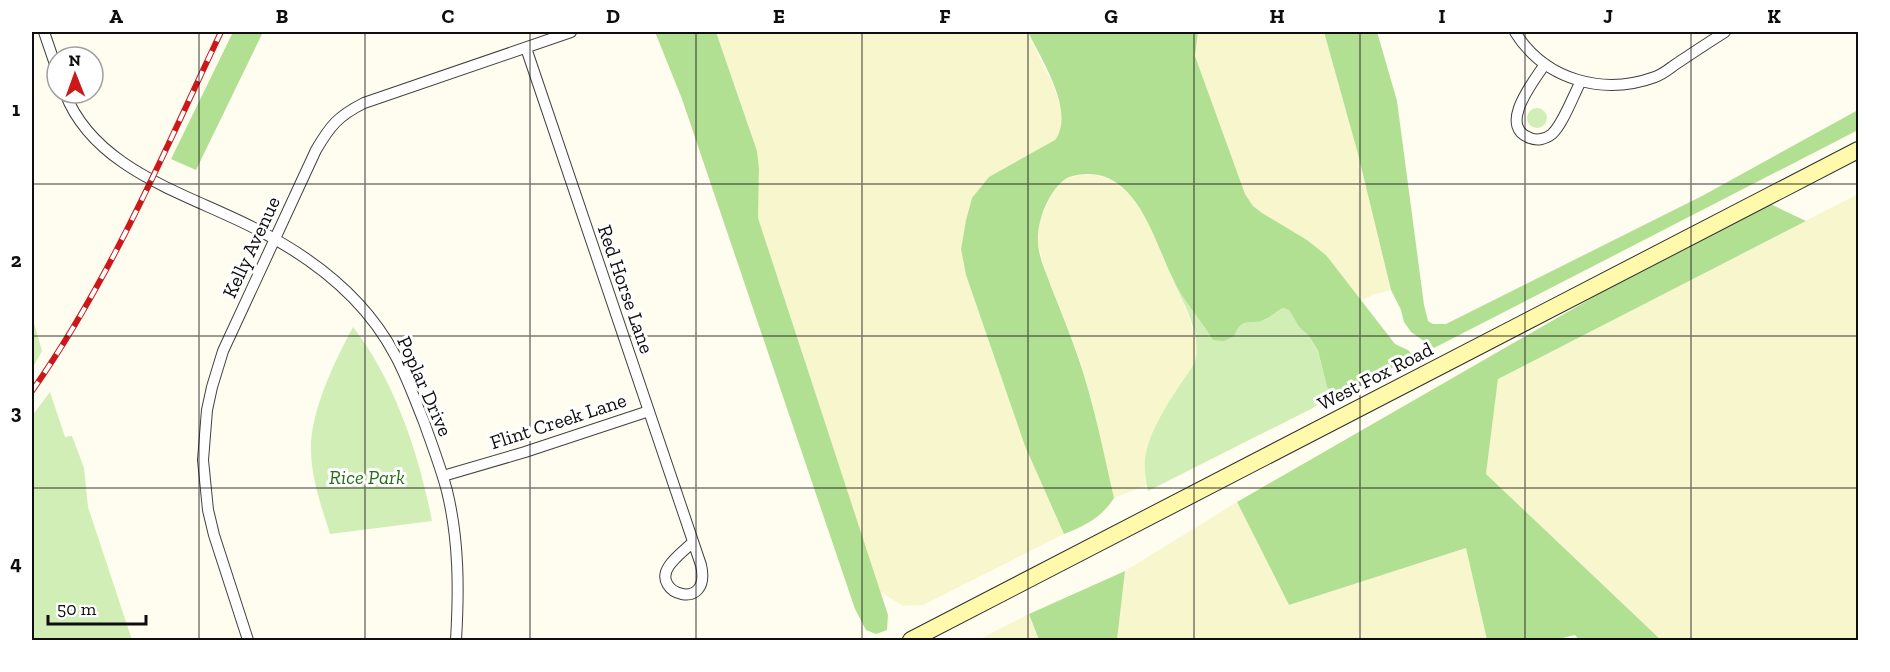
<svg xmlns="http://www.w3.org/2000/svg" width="1890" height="672" font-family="'Zilla Slab',serif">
  <rect width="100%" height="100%" fill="#fffdf0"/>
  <path fill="#f8f6cd" d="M 716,32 L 1027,32 L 1054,87 L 1062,112 L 1062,131 L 1055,140 L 972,198 L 966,220 L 961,249 L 966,275 L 1025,446 L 1064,534 L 923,605 L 903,606 L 879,591 L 758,218 L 759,169 L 757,151 Z
    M 1198,32 L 1324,32 L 1358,154 L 1391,290 L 1375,294 L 1360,301 L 1326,255 L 1307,240 L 1271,220 L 1253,206 L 1245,194 L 1195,56 Z
    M 1092,174 L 1112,180 L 1129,194 L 1146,217 L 1189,317 L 1198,347 L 1194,364 L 1173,397 L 1154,431 L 1147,449 L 1145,459 L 1147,485 L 1114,498 L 1091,397 L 1078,355 L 1044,267 L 1038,243 L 1039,223 L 1052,193 L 1065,179 L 1079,175 Z
    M 1858,194 L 1858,640 L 1661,640 L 1486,474 L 1498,379 Z
    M 1237,502 L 1289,605 L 1466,548 L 1487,640 L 1117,640 L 1125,571 Z
    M 1029,614 L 1039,640 L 978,640 Z"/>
  <path fill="#d0eeb5" d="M1527 118a10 10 0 1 1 20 0a10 10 0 1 1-20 0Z
    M 1173,280 L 1213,340 L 1244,322 L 1265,320 L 1283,308 L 1289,310 L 1299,327 L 1309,336 L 1318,352 L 1327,387 L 1332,392 L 1337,392 L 1311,409 L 1148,491 C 1146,481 1144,469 1145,459 C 1149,427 1177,390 1194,364 C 1204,337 1184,305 1173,280 Z
    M 32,316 L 42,351 L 32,369 Z
    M 353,327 C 395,381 419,454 432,521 L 330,534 C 322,508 312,481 311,453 C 309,413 335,361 353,327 Z
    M 50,392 L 65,437 L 72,436 L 84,468 L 88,507 L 132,640 L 32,640 L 32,416 Z"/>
  <path fill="#b2e092" d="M 233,32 L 263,32 L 196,170 L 171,159 Z
    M 655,32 L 716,32 L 757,151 L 759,169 L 758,218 L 888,615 L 887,630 L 876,634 L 866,630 L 855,609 L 682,99 Z
    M 1028,32 L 1198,32 L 1195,56 L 1245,194 L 1253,206 L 1262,213 L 1307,240 L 1326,255 L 1395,344 L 1408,350 L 1413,356 L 1360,387 L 1344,393 L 1332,392 L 1327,387 L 1318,351 L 1309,336 L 1299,327 L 1289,310 L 1283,308 C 1277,311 1272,316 1266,319 C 1250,327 1243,314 1234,336 L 1224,341 L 1213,340 C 1200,319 1183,300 1173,279 C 1155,243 1139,176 1090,174 C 1082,174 1070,175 1064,180 C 1048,193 1037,221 1038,241 C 1038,257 1047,274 1052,289 C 1061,311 1070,334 1078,357 C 1094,403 1103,450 1114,498 C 1102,517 1085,526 1064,534 L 1025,446 L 966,275 L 961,249 L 966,220 L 972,198 L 989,177 L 1055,140 C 1076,112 1041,59 1028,32 Z
    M 1324,32 L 1377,32 L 1378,35 L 1397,101 L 1424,305 L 1428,321 L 1433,324 L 1446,324 L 1702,196 L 1858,110 L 1858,130 L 1434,348 L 1411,332 L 1404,322 L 1401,310 L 1391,290 L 1358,154 Z
    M 1762,200 L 1806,221 L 1498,379 L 1486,474 L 1661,640 L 1579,640 L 1575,635 L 1554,640 L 1487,640 L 1466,548 L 1289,605 L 1237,502 Z
    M 1125,571 L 1117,640 L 1039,640 L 1029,614 Z"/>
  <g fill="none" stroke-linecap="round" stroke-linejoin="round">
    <g stroke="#414141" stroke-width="12">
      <path id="street" d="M 44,32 L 57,70
        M 1515,32 C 1545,80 1603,96 1655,77 C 1664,74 1671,67 1679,62 C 1694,52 1709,42 1725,32
        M 526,48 L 701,565 C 712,613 650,594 669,566 C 675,557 686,549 693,542
        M 1545,64 C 1534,81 1497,126 1530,138 C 1537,141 1546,139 1552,134 C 1563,124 1573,96 1581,81
        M 65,93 C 95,171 189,194 256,229 C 313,258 365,298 395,355 C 407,377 415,400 424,422 C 432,445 441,468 447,491 C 459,540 459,590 456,640
        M 443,476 L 525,452 L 649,411
        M 248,640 L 214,535 L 208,510 L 203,460 L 207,410 L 212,387 L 223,351 L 316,150 C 330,126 338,116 364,103 L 571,32"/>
    </g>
    <g stroke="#303030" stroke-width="18">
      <path id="secondary" d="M 911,640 L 1858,150"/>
    </g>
    <use href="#street" stroke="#fff" stroke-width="10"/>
    <use href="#secondary" stroke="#fff9ab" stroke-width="16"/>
    <g stroke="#cd1819" stroke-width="6">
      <path id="rail" d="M 32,391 C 110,280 163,154 221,32"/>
    </g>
    <use href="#rail" stroke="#fff" stroke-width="4" stroke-dasharray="11" stroke-linecap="butt"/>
  </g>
  <path fill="none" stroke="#0e0e0e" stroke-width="1.5" stroke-opacity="0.55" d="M 199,32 L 199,640M 365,32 L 365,640M 530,32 L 530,640M 696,32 L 696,640M 862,32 L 862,640M 1028,32 L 1028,640M 1194,32 L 1194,640M 1360,32 L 1360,640M 1525,32 L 1525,640M 1691,32 L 1691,640M 32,184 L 1858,184M 32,336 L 1858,336M 32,488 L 1858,488"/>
  <g text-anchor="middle" stroke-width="6" stroke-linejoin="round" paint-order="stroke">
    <g font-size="20" fill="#0e0e0e" stroke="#fff">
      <text transform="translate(251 247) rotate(-65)" y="7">Kelly Avenue</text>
      <text transform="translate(626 289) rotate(71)" y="7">Red Horse Lane</text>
      <text transform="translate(1375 376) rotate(-27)" y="7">West Fox Road</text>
      <text transform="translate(425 386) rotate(66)" y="7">Poplar Drive</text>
      <text transform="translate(558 421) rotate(-18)" y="7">Flint Creek Lane</text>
    </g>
    <g font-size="20" font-style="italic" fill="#266d17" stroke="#fff">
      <text x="367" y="484">Rice Park</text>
    </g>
  </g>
  <rect width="1890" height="672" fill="none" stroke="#ffffff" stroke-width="66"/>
  <g transform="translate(75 75) rotate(359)"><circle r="28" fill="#ffffff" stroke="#9f9f9f" stroke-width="1.5"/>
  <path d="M0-4.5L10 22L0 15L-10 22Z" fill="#cd1819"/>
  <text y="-9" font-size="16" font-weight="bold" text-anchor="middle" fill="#0e0e0e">N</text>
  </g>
  <path d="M48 615v9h98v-9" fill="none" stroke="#0e0e0e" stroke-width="3"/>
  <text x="57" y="615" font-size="18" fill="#0e0e0e" stroke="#ffffff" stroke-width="4.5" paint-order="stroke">50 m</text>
  <rect x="33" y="33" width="1824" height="606" fill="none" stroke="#0e0e0e" stroke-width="2"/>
  <g font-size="20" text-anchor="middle" font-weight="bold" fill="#0e0e0e">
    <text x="116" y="23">A</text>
    <text x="282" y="23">B</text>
    <text x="448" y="23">C</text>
    <text x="613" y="23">D</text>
    <text x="779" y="23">E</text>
    <text x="945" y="23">F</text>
    <text x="1111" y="23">G</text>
    <text x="1277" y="23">H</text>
    <text x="1442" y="23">I</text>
    <text x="1608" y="23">J</text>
    <text x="1774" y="23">K</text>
    <text x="16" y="116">1</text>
    <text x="16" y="267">2</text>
    <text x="16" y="419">3</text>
    <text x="16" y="570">4</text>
  </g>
</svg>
